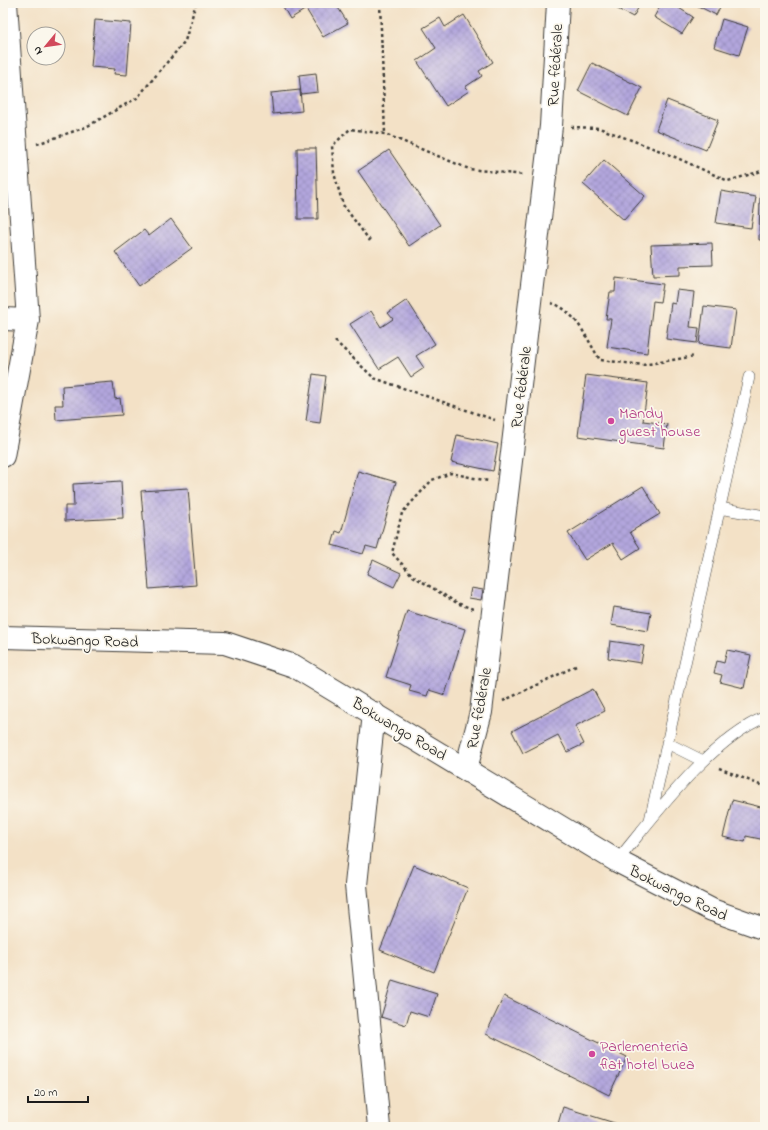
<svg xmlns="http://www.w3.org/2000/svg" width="768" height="1130" font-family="'Indie Flower',sans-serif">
  <defs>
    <pattern id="building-cross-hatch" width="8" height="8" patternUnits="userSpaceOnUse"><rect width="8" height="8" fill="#b2a6dd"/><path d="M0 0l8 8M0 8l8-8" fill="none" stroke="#988ebd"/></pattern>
  </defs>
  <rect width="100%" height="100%" fill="#fbf7ec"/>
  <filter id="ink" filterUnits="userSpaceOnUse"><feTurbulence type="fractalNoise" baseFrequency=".025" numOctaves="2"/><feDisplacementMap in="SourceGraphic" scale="8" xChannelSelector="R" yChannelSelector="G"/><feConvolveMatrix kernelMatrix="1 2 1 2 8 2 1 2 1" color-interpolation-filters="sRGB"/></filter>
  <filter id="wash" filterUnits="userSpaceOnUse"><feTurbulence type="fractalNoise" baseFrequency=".012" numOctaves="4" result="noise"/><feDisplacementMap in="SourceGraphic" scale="16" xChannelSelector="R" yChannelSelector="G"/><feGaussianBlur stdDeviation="0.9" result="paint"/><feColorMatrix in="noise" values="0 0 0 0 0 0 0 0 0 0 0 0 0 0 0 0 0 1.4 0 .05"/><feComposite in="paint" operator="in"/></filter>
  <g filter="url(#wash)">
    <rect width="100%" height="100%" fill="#f3e1c6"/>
    <g id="blocks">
      <path fill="url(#building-cross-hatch)" d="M 281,3 L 335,3 L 348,23 L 323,37 L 306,9 L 290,19 Z
        M 606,3 L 641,3 L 633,17 Z
        M 662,3 L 671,3 L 693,17 L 682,34 L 654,17 Z
        M 692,3 L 722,3 L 716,15 Z
        M 464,15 L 493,62 L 479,71 L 482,76 L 465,87 L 469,91 L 446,106 L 417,61 L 436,48 L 423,28 L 440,18 L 445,27 Z
        M 722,19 L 748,27 L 739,55 L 714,47 Z
        M 95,20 L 131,23 L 127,75 L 114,74 L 115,69 L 91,67 Z
        M 592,63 L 642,88 L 628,116 L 578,91 Z
        M 316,73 L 318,92 L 301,94 L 299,75 Z
        M 300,90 L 302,111 L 273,114 L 271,93 Z
        M 667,100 L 718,120 L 706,150 L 656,130 Z
        M 297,148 L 316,148 L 318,219 L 298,219 Z
        M 389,150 L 440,225 L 409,246 L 358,171 Z
        M 604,160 L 645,196 L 624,220 L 583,184 Z
        M 721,191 L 756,197 L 751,228 L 716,223 Z
        M 760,198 L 765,198 L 765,240 L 759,240 Z
        M 171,219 L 192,248 L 139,286 L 115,252 L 144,230 L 149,236 Z
        M 712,243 L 713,265 L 680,266 L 680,275 L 653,276 L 651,245 Z
        M 616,278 L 663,284 L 660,302 L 653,301 L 647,353 L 607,347 L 611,319 L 606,319 L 610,292 L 615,292 Z
        M 677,290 L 694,292 L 690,327 L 699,328 L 697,343 L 666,339 L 671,303 L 675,304 Z
        M 407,300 L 435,344 L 416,356 L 424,368 L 411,377 L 398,357 L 379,369 L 350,324 L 371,311 L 381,327 L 393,319 L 388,313 Z
        M 704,306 L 736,310 L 731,348 L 699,344 Z
        M 313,374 L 326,376 L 320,423 L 306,421 Z
        M 586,375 L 648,383 L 643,421 L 667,424 L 664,448 L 578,436 Z
        M 113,382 L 115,399 L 120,398 L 122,415 L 56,420 L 55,405 L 63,405 L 62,386 Z
        M 457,435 L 498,444 L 493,471 L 451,462 Z
        M 358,471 L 396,482 L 377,549 L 366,546 L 363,554 L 332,545 L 336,531 L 341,533 Z
        M 121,481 L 123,518 L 65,521 L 65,506 L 74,506 L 73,484 Z
        M 643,486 L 660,514 L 630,532 L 640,548 L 623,559 L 613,543 L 585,560 L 568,533 Z
        M 188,488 L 196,585 L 149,589 L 141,491 Z
        M 373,560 L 401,573 L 394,587 L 367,574 Z
        M 471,588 L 483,590 L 481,600 L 469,598 Z
        M 614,607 L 651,613 L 648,631 L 611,625 Z
        M 407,611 L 465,629 L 445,695 L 429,690 L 427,696 L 409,691 L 411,685 L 386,677 Z
        M 610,641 L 644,646 L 641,663 L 608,658 Z
        M 727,650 L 751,655 L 744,688 L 720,682 L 722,675 L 714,673 L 717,661 L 724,663 Z
        M 593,689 L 605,711 L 575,726 L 584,744 L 567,752 L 558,735 L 523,753 L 512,731 Z
        M 732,800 L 765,808 L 765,840 L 746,836 L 745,842 L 723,837 Z
        M 414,865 L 468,888 L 434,972 L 380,950 Z
        M 392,980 L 437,994 L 429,1017 L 410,1011 L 406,1025 L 381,1017 Z
        M 504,996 L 627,1057 L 609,1095 L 486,1034 Z
        M 563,1107 L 621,1125 L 621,1127 L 557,1127 Z"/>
    </g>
  </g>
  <g filter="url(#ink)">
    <use href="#blocks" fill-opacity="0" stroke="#3c3a36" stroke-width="1"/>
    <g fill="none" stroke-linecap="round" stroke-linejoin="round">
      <g stroke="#3c3a36" stroke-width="12">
        <path id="service" d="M 719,508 L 765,516
          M 667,743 L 703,761
          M 650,820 L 749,377
          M 617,861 C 655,815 710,740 765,717"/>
      </g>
      <g stroke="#3c3a36" stroke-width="24">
        <path id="minor" d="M 3,319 L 28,320
          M 3,456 L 28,320 L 6,3
          M 374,713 L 356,885 L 379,1127
          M 466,769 L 481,712 L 551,126 L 558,3"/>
      </g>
      <g stroke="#3c3a36" stroke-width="24">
        <path id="tertiary" d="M 3,637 L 225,643 L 294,666 L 617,861 L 712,910 L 765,929"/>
      </g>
      <path stroke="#3c3a36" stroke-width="2.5" stroke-dasharray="3 3" stroke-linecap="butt" d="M 380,3 L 385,134
        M 571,127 L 599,128 L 666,153 L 728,181 L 765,170
        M 37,144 L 86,127 L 137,98 L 185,41 L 196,3
        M 370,241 L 343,205 L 334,173 L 332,146 L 350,129 L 385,134 L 469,169 L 524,175
        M 551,303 C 575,309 588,341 600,360 L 643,365 L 695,356
        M 335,341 L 374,378 L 495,420
        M 473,609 L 457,603 L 413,576 L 392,553 L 402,513 L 432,480 L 451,473 L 488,481
        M 503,701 L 576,666
        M 719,768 L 765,787"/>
      <use href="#service" stroke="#fff" stroke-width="11"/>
      <use href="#minor" stroke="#fff" stroke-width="22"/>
      <use href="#tertiary" stroke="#fff" stroke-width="22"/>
    </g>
  </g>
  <g fill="#d1479c" stroke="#fbf7ec" stroke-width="1.5">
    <circle cx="611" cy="421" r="4"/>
    <circle cx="592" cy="1054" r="4"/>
  </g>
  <g text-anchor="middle" stroke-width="3.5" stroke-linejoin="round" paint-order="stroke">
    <g font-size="16" fill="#1c1c1c" stroke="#fbf7ec">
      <text transform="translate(554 65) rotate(-87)" y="6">Rue fédérale</text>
      <text transform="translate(520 387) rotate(-83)" y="6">Rue fédérale</text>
      <text transform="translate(85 639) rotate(2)" y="6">Bokwango Road</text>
      <text transform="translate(478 708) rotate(-80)" y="6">Rue fédérale</text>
      <text transform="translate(400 728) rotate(31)" y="6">Bokwango Road</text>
      <text transform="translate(679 892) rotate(26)" y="6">Bokwango Road</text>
    </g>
    <g font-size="16" fill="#b23c85" stroke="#fbf7ec" text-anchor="start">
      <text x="619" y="418">Mandy<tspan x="619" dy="18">guest house</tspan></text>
      <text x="600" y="1051">Parlementeria<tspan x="600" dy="18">flat hotel buea</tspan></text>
    </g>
  </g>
  <rect width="768" height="1130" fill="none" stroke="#fbf7ec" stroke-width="16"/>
  <g transform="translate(46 46) rotate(241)"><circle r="19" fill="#fbf7ec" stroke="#a29f99"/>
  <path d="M0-3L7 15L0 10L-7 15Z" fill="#d1495b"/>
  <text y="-6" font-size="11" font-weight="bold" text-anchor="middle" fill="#1c1c1c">N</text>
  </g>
  <path d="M28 1096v6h60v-6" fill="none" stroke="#1c1c1c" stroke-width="2"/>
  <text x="34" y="1096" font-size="12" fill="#1c1c1c" stroke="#fbf7ec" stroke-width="3" paint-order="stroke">20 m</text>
</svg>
